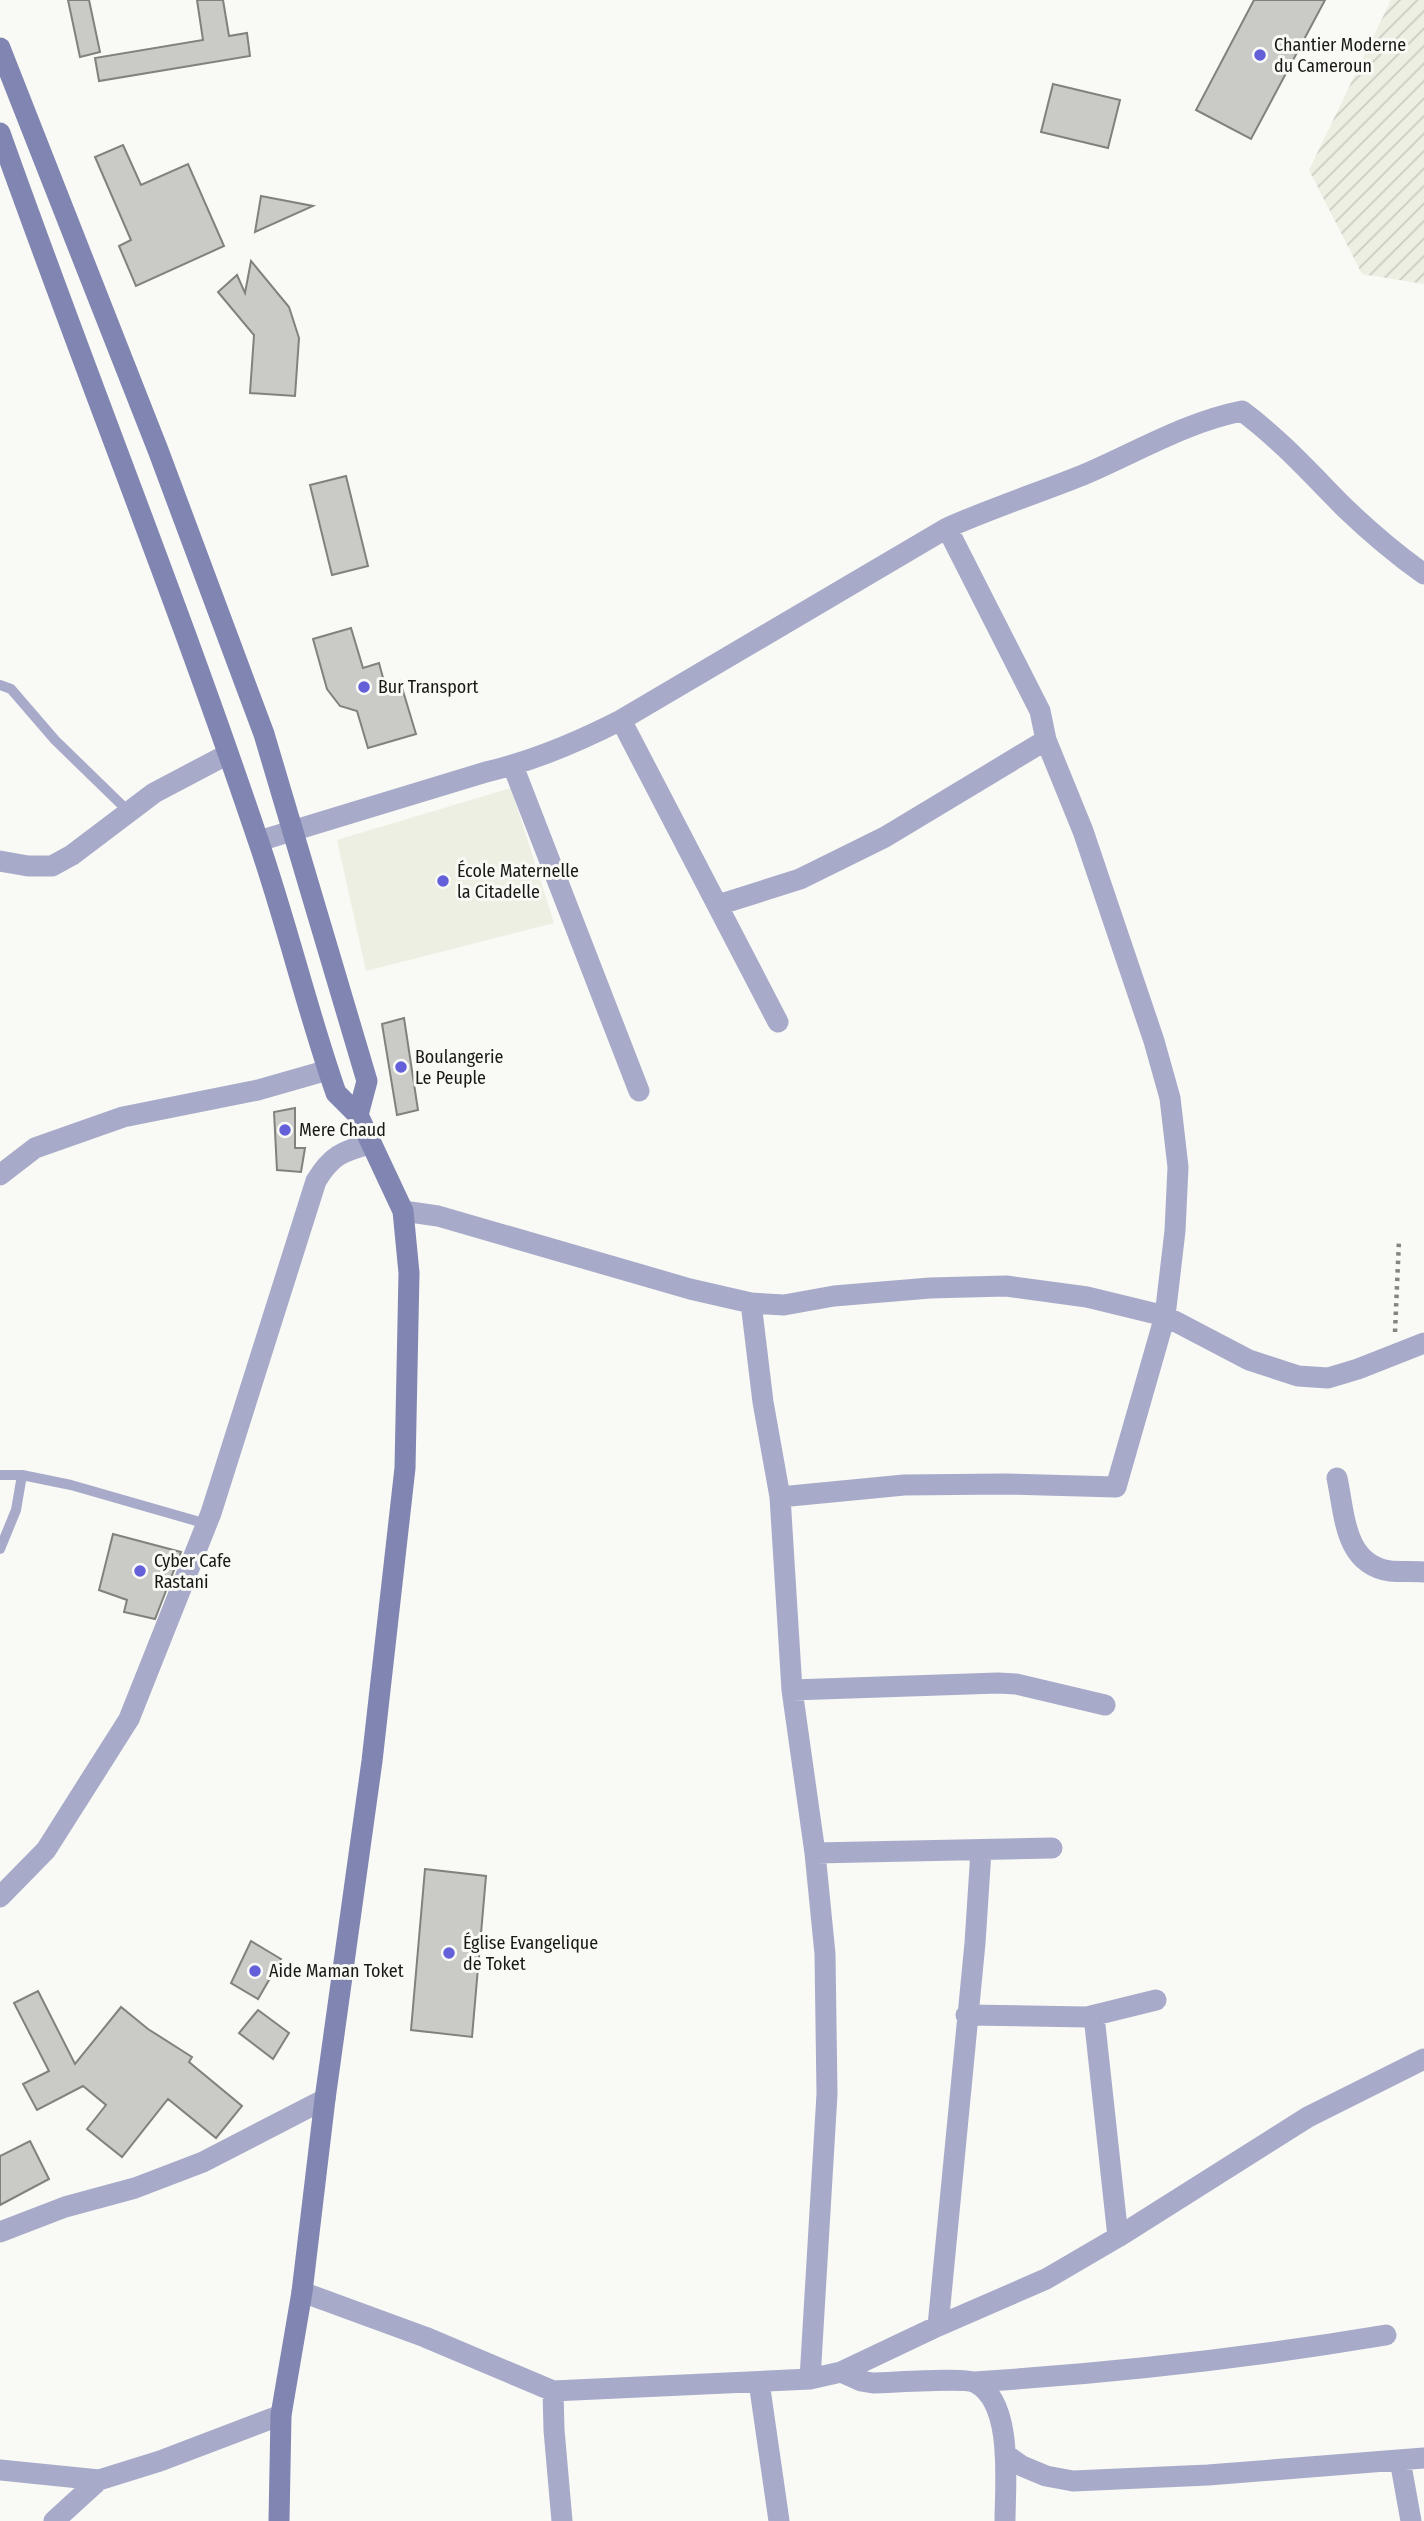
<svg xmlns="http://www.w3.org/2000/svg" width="1424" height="2521" font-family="'Fira Sans Condensed',sans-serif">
  <defs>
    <pattern id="industrial-furrows" width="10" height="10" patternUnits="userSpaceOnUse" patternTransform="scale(1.75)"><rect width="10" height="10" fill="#eeefe3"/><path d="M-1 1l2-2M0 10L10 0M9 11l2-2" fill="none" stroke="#cbccc2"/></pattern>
  </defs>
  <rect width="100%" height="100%" fill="#f9f9f5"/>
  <path fill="#eeefe3" d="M 511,788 L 554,923 L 366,971 L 337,840 Z"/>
  <path fill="url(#industrial-furrows)" d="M 1391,0 L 1424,0 L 1424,284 L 1362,274 L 1309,170 Z"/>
  <path fill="#cacac6" stroke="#81817d" stroke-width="2" d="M 68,0 L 89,0 L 100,52 L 80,57 Z
    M 197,0 L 223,0 L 229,36 L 247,33 L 250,56 L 99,81 L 95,58 L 203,40 Z
    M 1254,0 L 1325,0 L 1251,139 L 1196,110 Z
    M 1053,84 L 1120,100 L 1108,148 L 1041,132 Z
    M 123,145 L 141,185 L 188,164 L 224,246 L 136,286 L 119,246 L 131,240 L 95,157 Z
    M 261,196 L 313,206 L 255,232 Z
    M 251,261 L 289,307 L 299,338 L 295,396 L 250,393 L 254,335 L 218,292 L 237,275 L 245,293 Z
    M 346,476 L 368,566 L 332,575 L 310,485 Z
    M 351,628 L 363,668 L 379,663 L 385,685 L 400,681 L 416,734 L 368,748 L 357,711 L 340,706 L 327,689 L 313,639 Z
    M 404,1018 L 418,1110 L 397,1115 L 382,1024 Z
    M 295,1108 L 295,1148 L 305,1148 L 301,1172 L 277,1170 L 274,1112 Z
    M 113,1534 L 181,1552 L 155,1619 L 124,1612 L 127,1600 L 99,1590 Z
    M 425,1869 L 486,1876 L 472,2037 L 411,2030 Z
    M 251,1941 L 281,1959 L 258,1999 L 231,1983 Z
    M 38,1991 L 75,2064 L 121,2007 L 148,2029 L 192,2057 L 189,2062 L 242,2106 L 216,2138 L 168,2099 L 122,2157 L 87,2129 L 106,2105 L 83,2086 L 37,2110 L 23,2084 L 49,2071 L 14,2003 Z
    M 258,2010 L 289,2033 L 273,2059 L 239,2033 Z
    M 30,2141 L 49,2179 L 0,2205 L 0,2156 Z"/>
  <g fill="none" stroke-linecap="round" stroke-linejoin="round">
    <path stroke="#848481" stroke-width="4.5" stroke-dasharray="3.5 5" stroke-linecap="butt" d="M 1395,1332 L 1399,1240"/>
    <path stroke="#a7abc9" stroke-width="10" d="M 0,685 L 11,689 L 55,740 L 129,812
      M 0,1475 L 22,1475 L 71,1485 L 207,1524
      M 0,1549 L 16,1510 L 22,1475"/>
    <path stroke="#a7abc9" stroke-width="21" d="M 621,720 L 778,1022
      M 513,766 L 639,1091
      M 259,841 L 486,772 C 533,761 578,742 621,720 L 947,528 C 992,508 1038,493 1083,475 C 1135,453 1186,422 1242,411 C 1281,440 1311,474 1345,508 C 1370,532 1396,554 1424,574
      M 0,861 L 28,866 L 52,866 L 72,855 L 154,793 L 228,754
      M 718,905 L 800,879 L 885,837 L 1046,740
      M 0,1175 L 35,1148 L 123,1117 L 258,1090 L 328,1070
      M 403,1211 L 438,1216 L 690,1289 L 751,1303 L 784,1305 L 834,1296 L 930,1288 L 1006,1286 L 1087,1297 L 1165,1316 L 1249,1360 L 1298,1376 L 1328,1378 L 1358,1369 L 1424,1343
      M 751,1303 L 763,1402 L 780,1497 L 792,1690 L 815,1853 L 825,1954 L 827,2094 L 810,2379
      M 1337,1478 C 1345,1515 1344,1564 1390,1571 C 1401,1572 1413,1571 1424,1572
      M 780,1497 L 904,1485 L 1005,1484 L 1116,1487 L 1165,1316 L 1175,1231 L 1178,1167 L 1170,1098 L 1154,1041 L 1083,831 L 1046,740 L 1040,711 L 947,528
      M 792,1690 L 998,1683 L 1016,1684 L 1105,1705
      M 815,1853 L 1052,1848
      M 0,1897 L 46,1850 L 129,1719 L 211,1513 L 316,1181 C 331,1156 342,1151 370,1144
      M 966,2015 L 1087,2017 L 1156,2000
      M 1094,2016 L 1118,2237
      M 0,2232 L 65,2207 L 135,2188 L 203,2162 L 325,2099
      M 302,2292 L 425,2337 L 553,2391 L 810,2379 L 841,2372 L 938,2326 L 1046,2279 L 1118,2237 L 1308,2117 L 1424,2059
      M 938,2326 L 975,1943 L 981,1851
      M 841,2372 L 861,2381 L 873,2383 C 890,2383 965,2377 976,2383 C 1014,2403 1005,2485 1005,2521
      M 759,2382 L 779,2521
      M 974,2382 C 1113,2373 1249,2358 1386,2335
      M 553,2391 L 554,2430 L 562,2521
      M 1005,2454 L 1022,2466 L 1046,2476 L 1073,2481 L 1208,2475 L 1424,2458
      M 1400,2460 L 1411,2521
      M 0,2470 L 99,2480
      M 54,2521 L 99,2480 L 160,2461 L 281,2415"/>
    <path stroke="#8185b1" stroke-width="21" d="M 0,48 L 158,450 L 264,734 L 367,1081 L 358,1115
      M 0,133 C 84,370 178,602 258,840 C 287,924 307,1010 336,1093 L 358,1115 L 403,1211 L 409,1273 L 405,1468 L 372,1761 L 325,2099 L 302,2292 L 281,2415 L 279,2521"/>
  </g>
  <g fill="#6460d9" stroke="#f9f9f5" stroke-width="2.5">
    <circle cx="1260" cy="55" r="7"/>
    <circle cx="364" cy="687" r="7"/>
    <circle cx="443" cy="881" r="7"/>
    <circle cx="401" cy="1067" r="7"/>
    <circle cx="285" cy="1130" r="7"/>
    <circle cx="140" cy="1571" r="7"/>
    <circle cx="449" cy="1953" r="7"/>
    <circle cx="255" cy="1971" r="7"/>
  </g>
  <g text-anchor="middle" stroke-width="6" stroke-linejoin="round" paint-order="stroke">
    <g font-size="18" fill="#181816" stroke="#f9f9f5" text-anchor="start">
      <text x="1274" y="51">Chantier Moderne<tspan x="1274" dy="21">du Cameroun</tspan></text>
      <text x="378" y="693">Bur Transport</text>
      <text x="457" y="877">École Maternelle<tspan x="457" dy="21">la Citadelle</tspan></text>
      <text x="415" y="1063">Boulangerie<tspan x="415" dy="21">Le Peuple</tspan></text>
      <text x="299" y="1136">Mere Chaud</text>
      <text x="154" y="1567">Cyber Cafe<tspan x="154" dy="21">Rastani</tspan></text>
      <text x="463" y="1949">Église Evangelique<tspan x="463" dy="21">de Toket</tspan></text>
      <text x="269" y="1977">Aide Maman Toket</text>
    </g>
  </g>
</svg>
